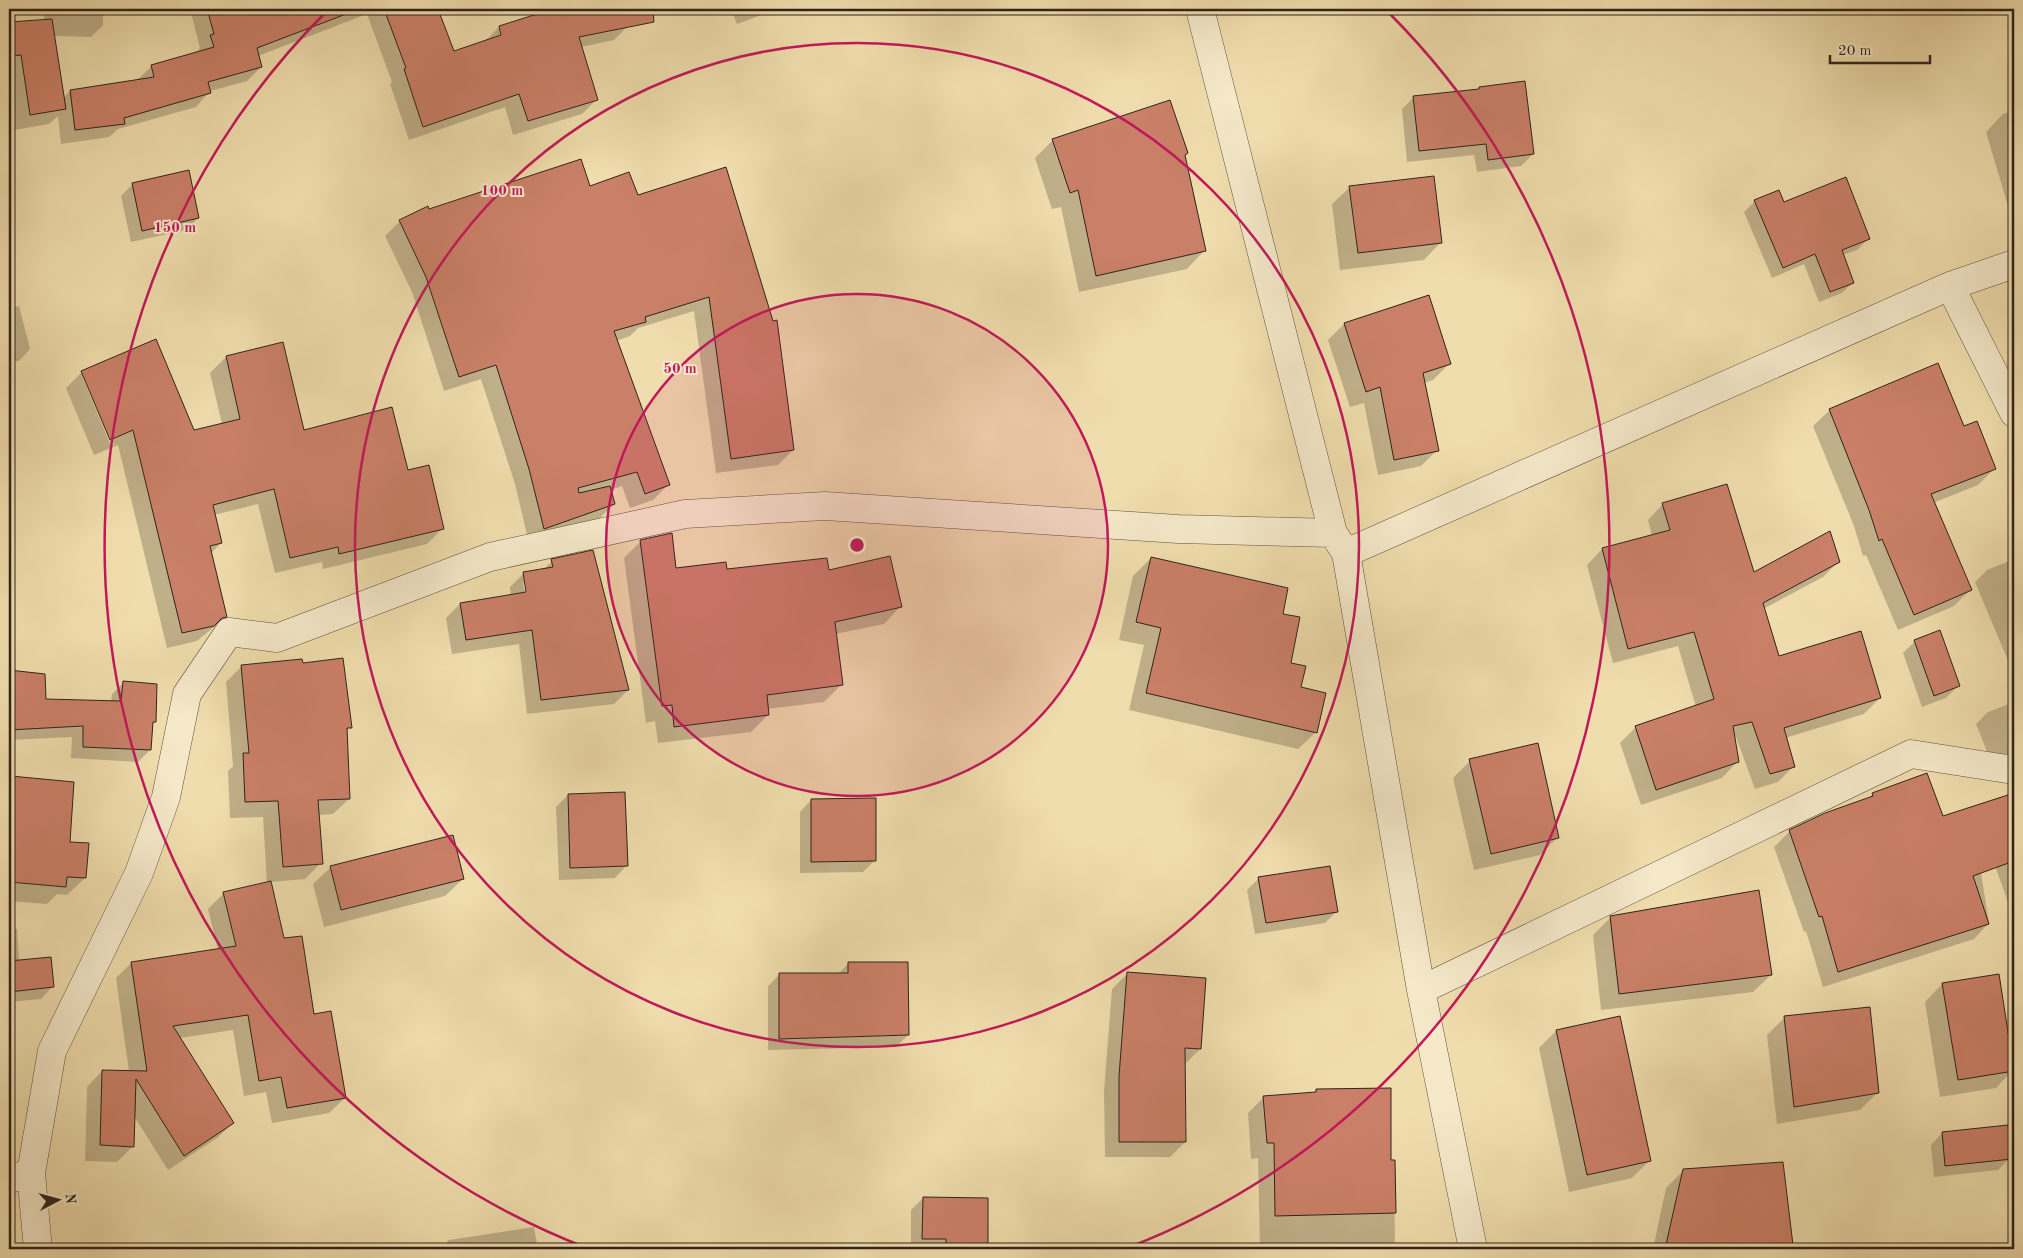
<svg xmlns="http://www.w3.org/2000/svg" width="2023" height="1258" font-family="'Old Standard TT',serif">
  <rect width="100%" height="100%" fill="#f0ddad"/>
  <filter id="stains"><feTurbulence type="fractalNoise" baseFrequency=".004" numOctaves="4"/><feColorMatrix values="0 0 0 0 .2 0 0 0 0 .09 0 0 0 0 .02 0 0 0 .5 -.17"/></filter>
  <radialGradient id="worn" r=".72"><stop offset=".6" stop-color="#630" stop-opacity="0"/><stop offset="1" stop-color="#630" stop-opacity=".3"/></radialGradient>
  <path fill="#0003" fill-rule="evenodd" d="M 44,9 L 103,9 L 103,25 L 91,37 L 54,36 L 63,98 L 70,91 L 137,80 L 152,66 L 197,53 L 200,48 L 190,9 L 437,9 L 453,53 L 485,41 L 499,27 L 558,9 L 625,9 L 628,26 L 614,40 L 581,47 L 596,100 L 582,114 L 513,135 L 505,107 L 409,140 L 390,84 L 392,82 L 367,14 L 258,56 L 261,67 L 247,81 L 210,91 L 196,107 L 118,129 L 109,137 L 61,144 L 58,116 L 49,124 L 14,130 L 9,94 L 9,23 L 44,21 Z
    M 731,9 L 778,9 L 737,24 Z
    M 1479,88 L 1533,154 L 1521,166 L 1477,172 L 1474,155 L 1407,162 L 1402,109 L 1414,97 L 1477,90 Z
    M 2014,111 L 2014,223 L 2013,223 L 1986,132 L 2003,114 Z
    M 1053,140 L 1204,251 L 1187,269 L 1079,292 L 1061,207 L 1052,209 L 1035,158 Z
    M 725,168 L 793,450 L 778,465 L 716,473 L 694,311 L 638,328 L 630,336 L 616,341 L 668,485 L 653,500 L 630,508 L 622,486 L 610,490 L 614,504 L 599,519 L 529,543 L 515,484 L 481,379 L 444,391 L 412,292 L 385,236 L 400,221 L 429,211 L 589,188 L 637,196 Z
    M 133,184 L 198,218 L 186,230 L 131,242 L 121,196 Z
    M 1350,187 L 1441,242 L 1424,260 L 1340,270 L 1332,204 Z
    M 1755,201 L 1783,203 L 1868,239 L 1857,250 L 1842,255 L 1853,282 L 1842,293 L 1819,302 L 1804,264 L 1772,278 L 1744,212 Z
    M 19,306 L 30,349 L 19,361 L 9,363 L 9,308 Z
    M 1344,324 L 1449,364 L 1433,380 L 1424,383 L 1437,450 L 1421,466 L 1378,475 L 1364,403 L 1350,407 L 1328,340 Z
    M 226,357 L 303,431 L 407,471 L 443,528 L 427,544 L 323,569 L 322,562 L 275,573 L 258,504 L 214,515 L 221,543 L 211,553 L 226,617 L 197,641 L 167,648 L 118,445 L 94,455 L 66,388 L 82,372 L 193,432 L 222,424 L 210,373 ZM 83,378 L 85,378 L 114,445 L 111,446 Z
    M 1830,410 L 1963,428 L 1994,469 L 1978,485 L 1933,503 L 1970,590 L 1954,606 L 1898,630 L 1866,555 L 1863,556 L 1854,526 L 1813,426 Z
    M 1663,504 L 1753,574 L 1838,562 L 1823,577 L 1763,609 L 1778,657 L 1880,698 L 1864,714 L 1785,738 L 1794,766 L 1778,782 L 1755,789 L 1736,737 L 1734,737 L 1737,762 L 1722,778 L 1641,805 L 1620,743 L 1636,727 L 1696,707 L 1678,646 L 1613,663 L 1587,565 L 1602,549 L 1652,536 L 1648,520 Z
    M 641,541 L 675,569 L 828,571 L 900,607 L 884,624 L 835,634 L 841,685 L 824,702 L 767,709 L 768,715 L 751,732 L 658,743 L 655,721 L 646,723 L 624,558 Z
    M 1151,558 L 1281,614 L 1289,664 L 1316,732 L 1298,749 L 1129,710 L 1144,645 L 1119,640 L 1133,576 Z
    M 2014,559 L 2014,675 L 1975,582 L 1987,570 Z
    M 552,561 L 628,690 L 614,704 L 527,714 L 519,644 L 452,654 L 446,618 L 460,604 L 511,595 L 510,587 L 524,573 L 543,570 ZM 523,583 L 526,583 L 528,598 L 526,598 Z
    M 1915,641 L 1958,686 L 1946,698 L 1922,707 L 1903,653 Z
    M 242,666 L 350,727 L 346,731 L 349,799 L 333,814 L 318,815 L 321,863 L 305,879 L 270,882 L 283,940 L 345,1098 L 329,1113 L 272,1123 L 266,1092 L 244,1096 L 233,1030 L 179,1038 L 233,1123 L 217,1138 L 168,1170 L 134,1116 L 133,1146 L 117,1162 L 85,1161 L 87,1087 L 102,1071 L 129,1072 L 116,978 L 131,963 L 218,950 L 208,909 L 224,893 L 267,883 L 263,817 L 230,818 L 228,771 L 233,766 L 226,682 Z
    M 9,673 L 44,675 L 45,700 L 111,702 L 112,694 L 124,682 L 154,722 L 152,724 L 150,750 L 138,762 L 71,758 L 72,737 L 9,740 Z
    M 2014,702 L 2014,769 L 1992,764 L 1976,724 L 1988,712 Z
    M 1470,761 L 1558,837 L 1540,855 L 1474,870 L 1453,778 Z
    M 12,777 L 68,843 L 85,878 L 67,895 L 57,894 L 47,904 L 9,901 L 9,781 Z
    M 2014,785 L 2014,919 L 1977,815 L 2004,798 Z
    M 1873,794 L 1942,818 L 1971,810 L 1989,923 L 1974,939 L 1823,987 L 1806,931 L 1804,932 L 1774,847 L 1790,831 L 1868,799 Z
    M 568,795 L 626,866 L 615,878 L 559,880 L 556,807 Z
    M 811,800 L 875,860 L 863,872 L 800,873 L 800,812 Z
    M 331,867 L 463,879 L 445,896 L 324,927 L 313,884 Z
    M 1259,878 L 1337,911 L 1325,923 L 1255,934 L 1247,890 Z
    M 1610,918 L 1771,975 L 1753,992 L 1601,1010 L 1593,935 Z
    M 9,929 L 17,929 L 19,961 L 52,987 L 41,999 L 9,1002 Z
    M 849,963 L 908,1035 L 896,1047 L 768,1050 L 768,986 L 780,974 L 838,974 Z
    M 1127,974 L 1200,1049 L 1185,1064 L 1185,1142 L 1170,1157 L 1105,1157 L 1104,1091 L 1112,989 Z
    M 1942,984 L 2013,1070 L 1996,1088 L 1940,1097 L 1925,1002 Z
    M 1784,1018 L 1878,1092 L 1860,1110 L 1777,1124 L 1767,1035 Z
    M 1556,1031 L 1649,1161 L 1632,1178 L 1569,1192 L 1539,1048 Z
    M 1316,1090 L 1390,1161 L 1394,1161 L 1395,1249 L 1260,1249 L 1258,1158 L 1251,1159 L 1248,1113 L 1264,1097 L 1313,1094 Z
    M 1942,1133 L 2010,1158 L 1998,1170 L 1934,1177 L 1931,1145 Z
    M 1684,1170 L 1792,1245 L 1787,1249 L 1653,1249 L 1666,1188 Z
    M 923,1198 L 987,1199 L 986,1249 L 911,1249 L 911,1210 Z
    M 534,1227 L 538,1249 L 440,1249 L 449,1240 Z
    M 2014,1243 L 2014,1249 L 1994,1249 L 1999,1244 Z"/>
  <path fill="#ca8068" stroke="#2e231c" d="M 207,9 L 353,9 L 354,11 L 257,48 L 262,67 L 208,82 L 211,93 L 124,118 L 125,124 L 75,130 L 70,90 L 154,77 L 151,65 L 214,47 L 210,35 L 214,34 Z
    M 384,9 L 438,9 L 454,51 L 501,35 L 499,26 L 553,9 L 653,9 L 654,22 L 579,37 L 598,100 L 528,121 L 519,94 L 423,127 L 404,69 L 406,68 Z
    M 52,19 L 66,109 L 30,115 L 21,55 L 9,56 L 9,22 Z
    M 1525,81 L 1534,154 L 1488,160 L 1486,144 L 1419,151 L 1413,96 L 1479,89 L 1479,87 Z
    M 1170,100 L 1188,153 L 1185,155 L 1206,251 L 1096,276 L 1078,190 L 1070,193 L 1052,139 Z
    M 581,159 L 590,186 L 629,172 L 638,195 L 726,167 L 773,321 L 777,320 L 794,450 L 731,459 L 709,297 L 645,317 L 646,322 L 614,331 L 670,485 L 645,494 L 637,472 L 578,488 L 579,493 L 610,486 L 615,504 L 544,529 L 529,469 L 496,365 L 459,377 L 426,277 L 399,220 L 428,206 L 429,209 Z
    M 189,170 L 199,218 L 142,231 L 132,183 Z
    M 1434,176 L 1442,243 L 1358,253 L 1349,186 Z
    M 1846,177 L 1870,239 L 1842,250 L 1854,283 L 1830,292 L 1815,254 L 1783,268 L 1754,200 L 1779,190 L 1784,202 Z
    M 1429,295 L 1451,364 L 1423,373 L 1439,451 L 1394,460 L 1380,387 L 1366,392 L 1344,323 Z
    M 156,339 L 194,430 L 240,419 L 226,356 L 283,342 L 304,430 L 392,407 L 408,470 L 429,465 L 444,529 L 339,554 L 338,547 L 290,558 L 274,489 L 213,505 L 222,543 L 210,546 L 227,617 L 222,618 L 214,626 L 182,633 L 133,430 L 110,440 L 81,371 Z
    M 1938,363 L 1964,426 L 1977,421 L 1996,469 L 1931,494 L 1972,590 L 1914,615 L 1882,539 L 1879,541 L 1869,510 L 1829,409 Z
    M 1727,484 L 1754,572 L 1830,531 L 1840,562 L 1763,603 L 1779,656 L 1861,631 L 1881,698 L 1784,728 L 1795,767 L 1770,774 L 1752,722 L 1733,726 L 1739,762 L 1656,790 L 1635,726 L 1714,699 L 1694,632 L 1628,649 L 1602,548 L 1670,530 L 1662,503 Z
    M 672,533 L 676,568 L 726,562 L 727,569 L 827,558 L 829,570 L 890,556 L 902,607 L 835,622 L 843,685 L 767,695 L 769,715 L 674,727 L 672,705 L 662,706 L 640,540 Z
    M 593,550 L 629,690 L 541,700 L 532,630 L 466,640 L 460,603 L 526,592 L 523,572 L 553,567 L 551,559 Z
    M 1151,557 L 1288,588 L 1283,614 L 1300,617 L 1291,663 L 1306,666 L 1301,687 L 1326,693 L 1317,733 L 1146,693 L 1161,628 L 1136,622 Z
    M 1940,630 L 1960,686 L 1934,696 L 1914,640 Z
    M 343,658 L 352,728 L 347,728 L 350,799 L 318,800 L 323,864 L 283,867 L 278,801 L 245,802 L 243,753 L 249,753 L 241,665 L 302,659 L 303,663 Z
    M 9,670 L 45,674 L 46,699 L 121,701 L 123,681 L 157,684 L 156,722 L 153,722 L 151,750 L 83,747 L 83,726 L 9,730 Z
    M 1538,743 L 1559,838 L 1491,854 L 1469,759 Z
    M 1927,773 L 1943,816 L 2014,793 L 2014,861 L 1973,876 L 1989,924 L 1838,972 L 1822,916 L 1819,917 L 1789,830 L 1825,813 L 1873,796 L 1872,793 Z
    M 11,776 L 74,782 L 70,842 L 89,843 L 86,878 L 67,877 L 66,887 L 9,882 L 9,810 Z
    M 625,792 L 628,866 L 570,868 L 568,794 Z
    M 876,798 L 876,861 L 811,862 L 811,799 Z
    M 453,835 L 464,879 L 341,910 L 330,866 Z
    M 1330,866 L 1338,912 L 1266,923 L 1258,877 Z
    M 271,881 L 284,938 L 302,936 L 314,1014 L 331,1011 L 346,1098 L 287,1108 L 281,1077 L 259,1081 L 248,1015 L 173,1026 L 234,1123 L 184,1156 L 136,1079 L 134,1147 L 100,1145 L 102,1070 L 147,1071 L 131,962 L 236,946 L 223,892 Z
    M 1759,890 L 1772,975 L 1619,994 L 1610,916 Z
    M 51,957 L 54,987 L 9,992 L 9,961 Z
    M 848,962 L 908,962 L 909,1035 L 779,1039 L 779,973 L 848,973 Z
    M 1127,972 L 1206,978 L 1201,1049 L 1185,1048 L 1186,1142 L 1119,1142 L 1119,1076 Z
    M 1999,974 L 2014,1071 L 1958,1080 L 1942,983 Z
    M 1870,1007 L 1879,1093 L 1794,1107 L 1784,1016 Z
    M 1620,1016 L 1651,1161 L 1587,1175 L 1556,1030 Z
    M 1391,1088 L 1391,1160 L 1395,1160 L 1396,1213 L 1275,1216 L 1274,1143 L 1267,1143 L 1263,1096 L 1316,1092 L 1316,1089 Z
    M 2008,1125 L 2012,1159 L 1945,1166 L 1942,1132 Z
    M 1783,1162 L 1793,1245 L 1755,1249 L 1665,1249 L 1683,1169 Z
    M 923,1197 L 988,1198 L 988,1249 L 946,1249 L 946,1239 L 922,1239 Z"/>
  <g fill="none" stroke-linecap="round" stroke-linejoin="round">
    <g stroke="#5e5240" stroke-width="29">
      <path id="minor" d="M 1200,9 L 1333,533 L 1346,553 L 1421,990 L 1473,1249
        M 1950,286 L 2014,413
        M 1346,553 L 1950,286 L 2014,264
        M 1421,990 L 1911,754 L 2007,769 L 2014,767
        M 31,1173 L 38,1249
        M 9,1179 L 31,1173 L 52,1051 L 139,873 L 166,797 L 187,694 L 229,632 L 277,638 L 490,557 L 685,514 L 825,506 L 1178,529 L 1333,533"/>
    </g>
    <use href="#minor" stroke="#f5e9ca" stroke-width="28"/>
  </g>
  <circle cx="857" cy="545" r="251" fill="#c2185b" fill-opacity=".12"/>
  <g fill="none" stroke="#c2185b" stroke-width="2.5">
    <circle cx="857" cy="545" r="251"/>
    <circle cx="857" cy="545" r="502"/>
    <path d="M587 1248A753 753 0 0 1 325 13M1389 13A753 753 0 0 1 1127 1248"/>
  </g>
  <circle cx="857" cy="545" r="8" fill="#c2185b" stroke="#f5e9ca" stroke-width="2.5"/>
  <g font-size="15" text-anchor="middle" font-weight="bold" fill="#c2185b" stroke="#f5e9ca" stroke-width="4" stroke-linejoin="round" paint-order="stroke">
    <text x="502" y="195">100 m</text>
    <text x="175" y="232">150 m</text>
    <text x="680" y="373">50 m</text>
  </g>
  <rect width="2023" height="1258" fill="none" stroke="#f0ddad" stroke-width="30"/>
  <rect x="10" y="10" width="2003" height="1238" fill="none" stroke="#2e231c" stroke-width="2.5"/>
  <rect x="15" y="15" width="1993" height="1228" fill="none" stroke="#2e231c"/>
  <g transform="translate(58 1200) rotate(84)" stroke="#f5e9ca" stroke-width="4" paint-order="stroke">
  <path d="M0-4L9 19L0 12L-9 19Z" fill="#2e231c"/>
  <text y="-8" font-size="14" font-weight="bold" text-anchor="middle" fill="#2e231c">N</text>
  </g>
  <path d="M1830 55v8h100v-8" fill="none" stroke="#2e231c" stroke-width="2.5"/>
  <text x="1838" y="55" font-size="15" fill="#2e231c" stroke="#f5e9ca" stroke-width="4" paint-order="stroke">20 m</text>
  <rect width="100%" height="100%" filter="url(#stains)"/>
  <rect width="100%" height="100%" fill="url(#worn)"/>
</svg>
